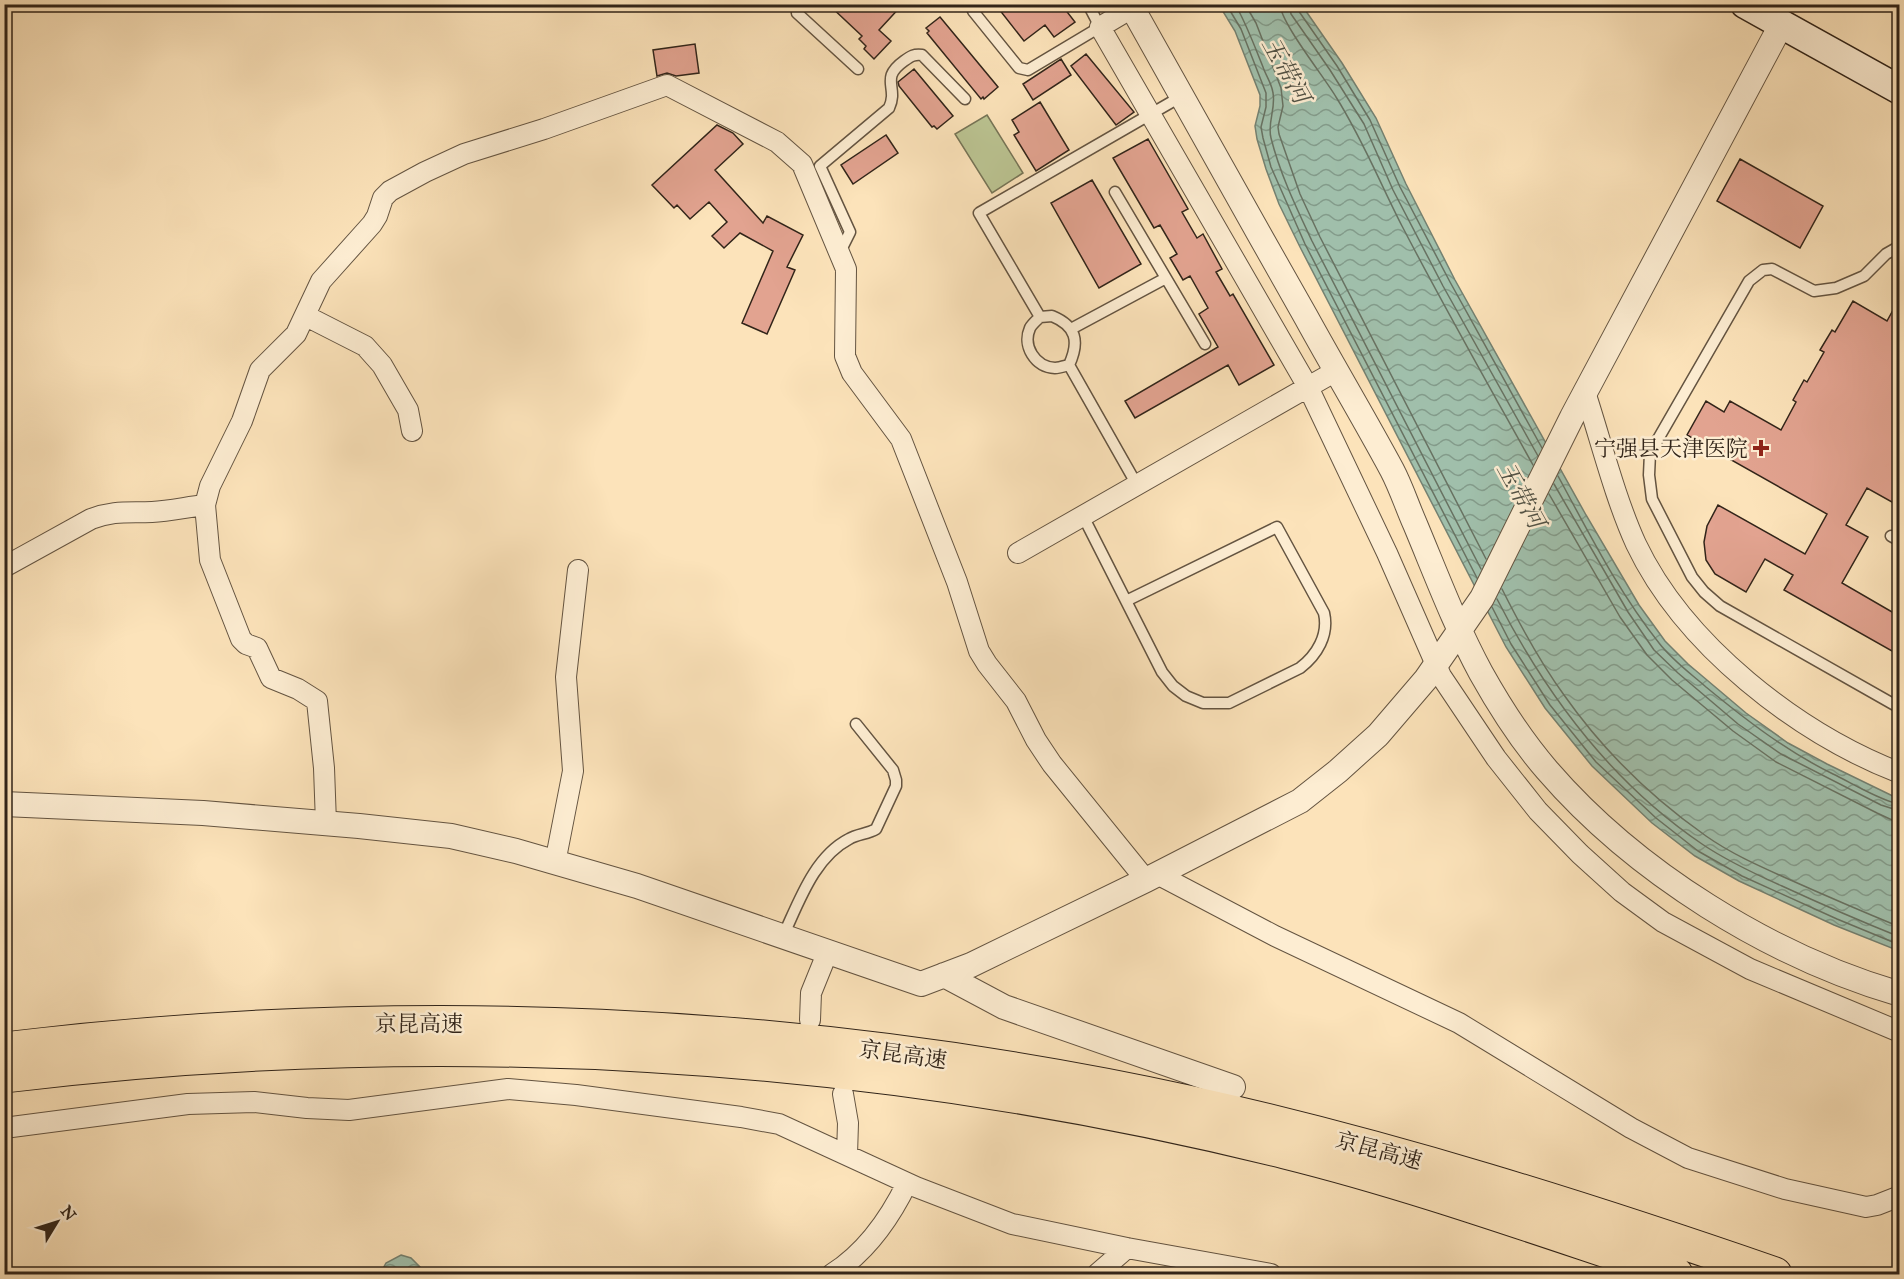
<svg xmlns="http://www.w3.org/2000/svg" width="1904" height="1279" font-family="'IM FELL Great Primer','Noto Serif SC',serif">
  <defs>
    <pattern id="water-waves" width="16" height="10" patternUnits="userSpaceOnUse" patternTransform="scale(1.5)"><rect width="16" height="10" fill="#a0bfab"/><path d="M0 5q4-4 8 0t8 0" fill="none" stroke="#839b8a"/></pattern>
  </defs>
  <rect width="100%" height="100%" fill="#fce3ba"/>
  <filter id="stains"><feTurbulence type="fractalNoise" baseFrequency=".00333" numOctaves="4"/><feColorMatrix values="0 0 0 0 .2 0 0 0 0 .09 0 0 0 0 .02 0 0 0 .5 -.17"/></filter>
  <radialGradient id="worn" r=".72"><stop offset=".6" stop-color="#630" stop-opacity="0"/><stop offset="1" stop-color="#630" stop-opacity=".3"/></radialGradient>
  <path fill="#bbc492" stroke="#767456" stroke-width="1.5" d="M 987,115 L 1023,173 L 992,193 L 955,134 Z"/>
  <path fill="url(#water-waves)" stroke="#748171" stroke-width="1.5" d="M 1301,4 L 1342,63 L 1376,118 L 1406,184 L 1455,280 L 1586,515 L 1639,605 L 1665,641 L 1688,664 L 1746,713 L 1788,743 L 1827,764 L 1899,799 L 1899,951 L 1834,925 L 1739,881 L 1695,856 L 1652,823 L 1592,766 L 1545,708 L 1506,647 L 1300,247 L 1279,204 L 1266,169 L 1257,139 L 1255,126 L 1260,106 L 1260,95 L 1235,31 L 1219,5 Z
    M 401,1255 L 411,1258 L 427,1274 L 380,1274 L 386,1263 Z"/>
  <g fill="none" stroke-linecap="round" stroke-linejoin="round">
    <path stroke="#687262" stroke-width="1.5" d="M 1226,4 L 1241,29 L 1266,93 L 1266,107 L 1261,127 L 1263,138 L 1271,167 L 1305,244 L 1477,578
      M 1235,4 C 1247,25 1254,45 1263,67 C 1266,76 1272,84 1273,93 C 1276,109 1267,123 1271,138 C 1280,174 1296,207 1312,241 L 1481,569
      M 1245,4 L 1256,23 L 1281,88 L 1283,106 L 1278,127 L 1279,134 L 1300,194 L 1320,237 L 1486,559
      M 1280,4 C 1280,22 1325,78 1336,97 C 1362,138 1380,183 1402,226 C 1444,307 1489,386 1533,465
      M 1289,4 L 1291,14 L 1330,70 L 1364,124 L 1393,190 L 1443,286 L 1538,456
      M 1297,4 L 1298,10 L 1337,66 L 1370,120 L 1400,187 L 1450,282 L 1542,448
      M 1558,476 C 1589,533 1619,593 1659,643 C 1672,660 1690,673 1706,687 C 1746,720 1786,751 1833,774 C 1850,782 1883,802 1900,804
      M 1554,484 L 1628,612 L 1654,650 L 1678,673 L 1738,724 L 1781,754 L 1881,805 L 1900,811
      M 1549,494 L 1620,617 L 1647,655 L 1672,680 L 1733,731 L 1776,762 L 1877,813 L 1892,820 L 1900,820
      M 1502,589 C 1520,625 1540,662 1564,695 C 1602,749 1652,798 1706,836 C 1730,853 1759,866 1786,878 C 1824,895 1861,911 1900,927
      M 1497,599 C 1546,695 1612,783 1702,844 C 1727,861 1755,874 1782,886 C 1821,904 1860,921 1900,937
      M 1492,607 L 1511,644 L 1550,705 L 1596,762 L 1656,818 L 1698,851 L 1742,876 L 1837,919 L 1900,945"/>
  </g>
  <path fill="#e2a390" stroke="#312419" stroke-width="1.5" d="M 828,4 L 903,4 L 879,30 L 891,41 L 874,59 L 864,49 L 866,46 L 859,39 L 862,36 Z
    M 995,4 L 1061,4 L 1075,22 L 1054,37 L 1045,25 L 1024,41 Z
    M 940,17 L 998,87 L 984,99 L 983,97 L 981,99 L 927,33 L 929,31 L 926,28 Z
    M 695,44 L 699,73 L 676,76 L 667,73 L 657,76 L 653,50 Z
    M 1086,54 L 1134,112 L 1116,125 L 1071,66 Z
    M 1061,59 L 1071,75 L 1033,100 L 1023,84 Z
    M 914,69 L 953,116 L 937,129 L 934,126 L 932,127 L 899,86 L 898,82 Z
    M 1040,102 L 1069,150 L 1036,171 L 1014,135 L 1019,132 L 1012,120 Z
    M 717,125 L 733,133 L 743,144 L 715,170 L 763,223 L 767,216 L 803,235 L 787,267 L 795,270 L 767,334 L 742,323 L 773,251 L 740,233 L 724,248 L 712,236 L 727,222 L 709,202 L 690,219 L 677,205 L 674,208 L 652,185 Z
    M 886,135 L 898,153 L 853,184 L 841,165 Z
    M 1148,139 L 1188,209 L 1182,212 L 1197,238 L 1203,234 L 1222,269 L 1216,272 L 1230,296 L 1233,294 L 1274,365 L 1239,385 L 1228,365 L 1135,418 L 1125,401 L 1218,347 L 1199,314 L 1208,308 L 1190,276 L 1183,280 L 1170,258 L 1177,254 L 1160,225 L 1154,228 L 1113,158 Z
    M 1740,159 L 1823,206 L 1800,248 L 1717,201 Z
    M 1092,180 L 1141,264 L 1099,288 L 1051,203 Z
    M 1899,299 L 1899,506 L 1867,488 L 1846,525 L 1868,537 L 1842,583 L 1899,616 L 1899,655 L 1784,590 L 1793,575 L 1765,559 L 1746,592 L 1715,574 L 1706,560 L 1704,542 L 1707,526 L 1718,505 L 1805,554 L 1827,514 L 1687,435 L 1706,401 L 1724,412 L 1730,401 L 1781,430 L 1796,402 L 1793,400 L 1804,380 L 1807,382 L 1824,352 L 1820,350 L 1832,330 L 1835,332 L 1853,301 L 1887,321 Z"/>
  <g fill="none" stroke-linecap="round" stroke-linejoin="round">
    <g stroke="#645441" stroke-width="13">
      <path id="service" d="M 799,4 L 797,13 L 858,69
        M 974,4 L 973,11 L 1019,68 L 1028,70 L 1100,27 L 1088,4
        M 1115,192 L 1205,344
        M 1900,246 L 1886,254 L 1864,276 L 1836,288 L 1814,291 L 1772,269 L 1763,270 L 1749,281 L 1650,453 L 1649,475 L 1652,499 L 1692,577 L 1704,592 L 1720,606 L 1900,708
        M 840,252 L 850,232 L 820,166 L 889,108 C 899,87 879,79 904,61 C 911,56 914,54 922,55 L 965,99
        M 1052,316 C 1076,326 1080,341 1069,365 C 1065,366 1059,368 1055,368 C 1035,367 1022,346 1030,328 C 1032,324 1037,320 1040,317 Z
        M 1040,317 L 979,213 L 1182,96
        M 1071,329 L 1166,278
        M 1069,365 L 1137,485
        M 1083,516 L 1162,672 L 1173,686 L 1186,696 L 1203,703 L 1229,703 L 1300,668 C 1317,655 1329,635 1324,613 L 1277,527 L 1126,601
        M 1891,536 L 1900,541
        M 783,936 C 799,902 814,857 849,839 C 857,834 868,834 876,829 L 896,786 L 896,780 L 893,770 L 856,724"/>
    </g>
    <g stroke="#645441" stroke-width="22">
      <path id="minor" d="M 1132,8 L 1100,27 L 1308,387 L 1387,553 L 1441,676 L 1496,758 L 1538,811 L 1580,854 L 1622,892 L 1663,922 L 1750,969 L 1900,1032
        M 306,316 L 365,346 L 382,365 L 408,410 L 412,431
        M 1585,392 C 1601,441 1615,498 1636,544 C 1684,645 1797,733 1900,773
        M 205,505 L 210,560 L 241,639 L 246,644 L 257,648 L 271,678 L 298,689 L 317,701 L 324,768 L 326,823
        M 1018,553 L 1336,371
        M 4,567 L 91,519 C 114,510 129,513 152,512 C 170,511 187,507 205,505 L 210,486 L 242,421 L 260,370 L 296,334 L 321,281 L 372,224 L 377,216 L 383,198 L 390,191 L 425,172 L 464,154 L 544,129 L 667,85 L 777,142 L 802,164 L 846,269 L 845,356 L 852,373 L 901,439 L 957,582 L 979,651 L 987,664 L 1016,701 L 1036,740 L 1052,764 L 1146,880
        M 555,863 L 573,771 L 566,677 L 578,570
        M 1157,874 L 1275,936 L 1459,1023 L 1631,1128 L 1688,1158 L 1785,1189 L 1866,1207 L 1877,1205 L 1900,1196
        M 810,1020 L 811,993 L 828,951
        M 843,1094 L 848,1123 L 847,1155
        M 4,1128 L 188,1104 L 254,1102 L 307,1108 L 349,1110 L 508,1089 L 576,1095 L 741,1117 L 779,1124 L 916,1187 L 1012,1224 L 1127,1248 L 1271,1274
        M 832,1274 C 865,1253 890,1218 907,1183
        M 1097,1274 L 1127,1248"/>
    </g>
    <g stroke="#645441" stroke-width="26">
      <path id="tertiary" d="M 1130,4 C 1189,109 1247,213 1306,317 C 1334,368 1364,418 1392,470 C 1401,487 1407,506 1415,524 C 1436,574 1455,625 1481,673 C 1500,707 1521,740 1547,770 C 1635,872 1770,956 1900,994
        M 4,804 L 203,813 L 359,826 L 451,836 L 516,851 L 637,886 L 921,984 L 971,965 L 1146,880 L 1300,801 L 1338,771 L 1378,735 L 1426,679 L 1482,598 L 1572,417 L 1781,25
        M 944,975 L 1004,1007 L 1233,1087"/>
    </g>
    <g stroke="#312419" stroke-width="31">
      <path id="secondary" d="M 1745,4 L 1900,90"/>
    </g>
    <g stroke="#312419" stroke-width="35">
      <path id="motorway" d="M 4,1049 C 400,1001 804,1018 1193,1103 C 1391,1147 1584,1208 1775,1274
        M 4,1076 C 432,1024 867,1048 1285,1152 C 1418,1185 1547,1232 1676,1274"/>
    </g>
    <use href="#service" stroke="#fdedd2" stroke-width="10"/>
    <use href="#minor" stroke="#fdedd2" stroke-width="20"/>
    <use href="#tertiary" stroke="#fdedd2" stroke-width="24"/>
    <use href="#secondary" stroke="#fdedd2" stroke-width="28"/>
    <use href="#motorway" stroke="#fce3ba" stroke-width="33"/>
  </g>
  <path fill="#8f2418" stroke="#fdedd2" stroke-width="2" d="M1758 439h6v6h6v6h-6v6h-6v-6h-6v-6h6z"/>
  <g text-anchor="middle" stroke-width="5" stroke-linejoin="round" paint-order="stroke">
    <g font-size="22" fill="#312419" stroke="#fdedd2" text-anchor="end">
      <text x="1748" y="456">宁强县天津医院</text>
    </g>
    <g font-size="22" fill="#312419" stroke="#fdedd2">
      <text x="419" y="1031">京昆高速</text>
      <text transform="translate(903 1054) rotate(8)" y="8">京昆高速</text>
      <text transform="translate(1379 1150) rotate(15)" y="8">京昆高速</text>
    </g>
    <g font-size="24" font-style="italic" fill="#525245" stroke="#fdedd2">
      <text transform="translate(1286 70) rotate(61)" y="8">玉带河</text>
      <text transform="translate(1521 495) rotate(61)" y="8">玉带河</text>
    </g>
  </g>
  <rect width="1904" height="1279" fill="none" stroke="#fce3ba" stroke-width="24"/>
  <rect x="6" y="6" width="1892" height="1267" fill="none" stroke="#312419" stroke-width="3"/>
  <rect x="12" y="12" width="1880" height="1255" fill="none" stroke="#312419" stroke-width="1.5"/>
  <g transform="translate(57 1222) rotate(52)" stroke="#fdedd2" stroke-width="4.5" paint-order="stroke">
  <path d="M0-4.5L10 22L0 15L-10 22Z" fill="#312419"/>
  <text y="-9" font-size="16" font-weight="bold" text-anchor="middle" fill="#312419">N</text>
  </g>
  <rect width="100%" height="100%" filter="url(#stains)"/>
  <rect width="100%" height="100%" fill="url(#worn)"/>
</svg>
